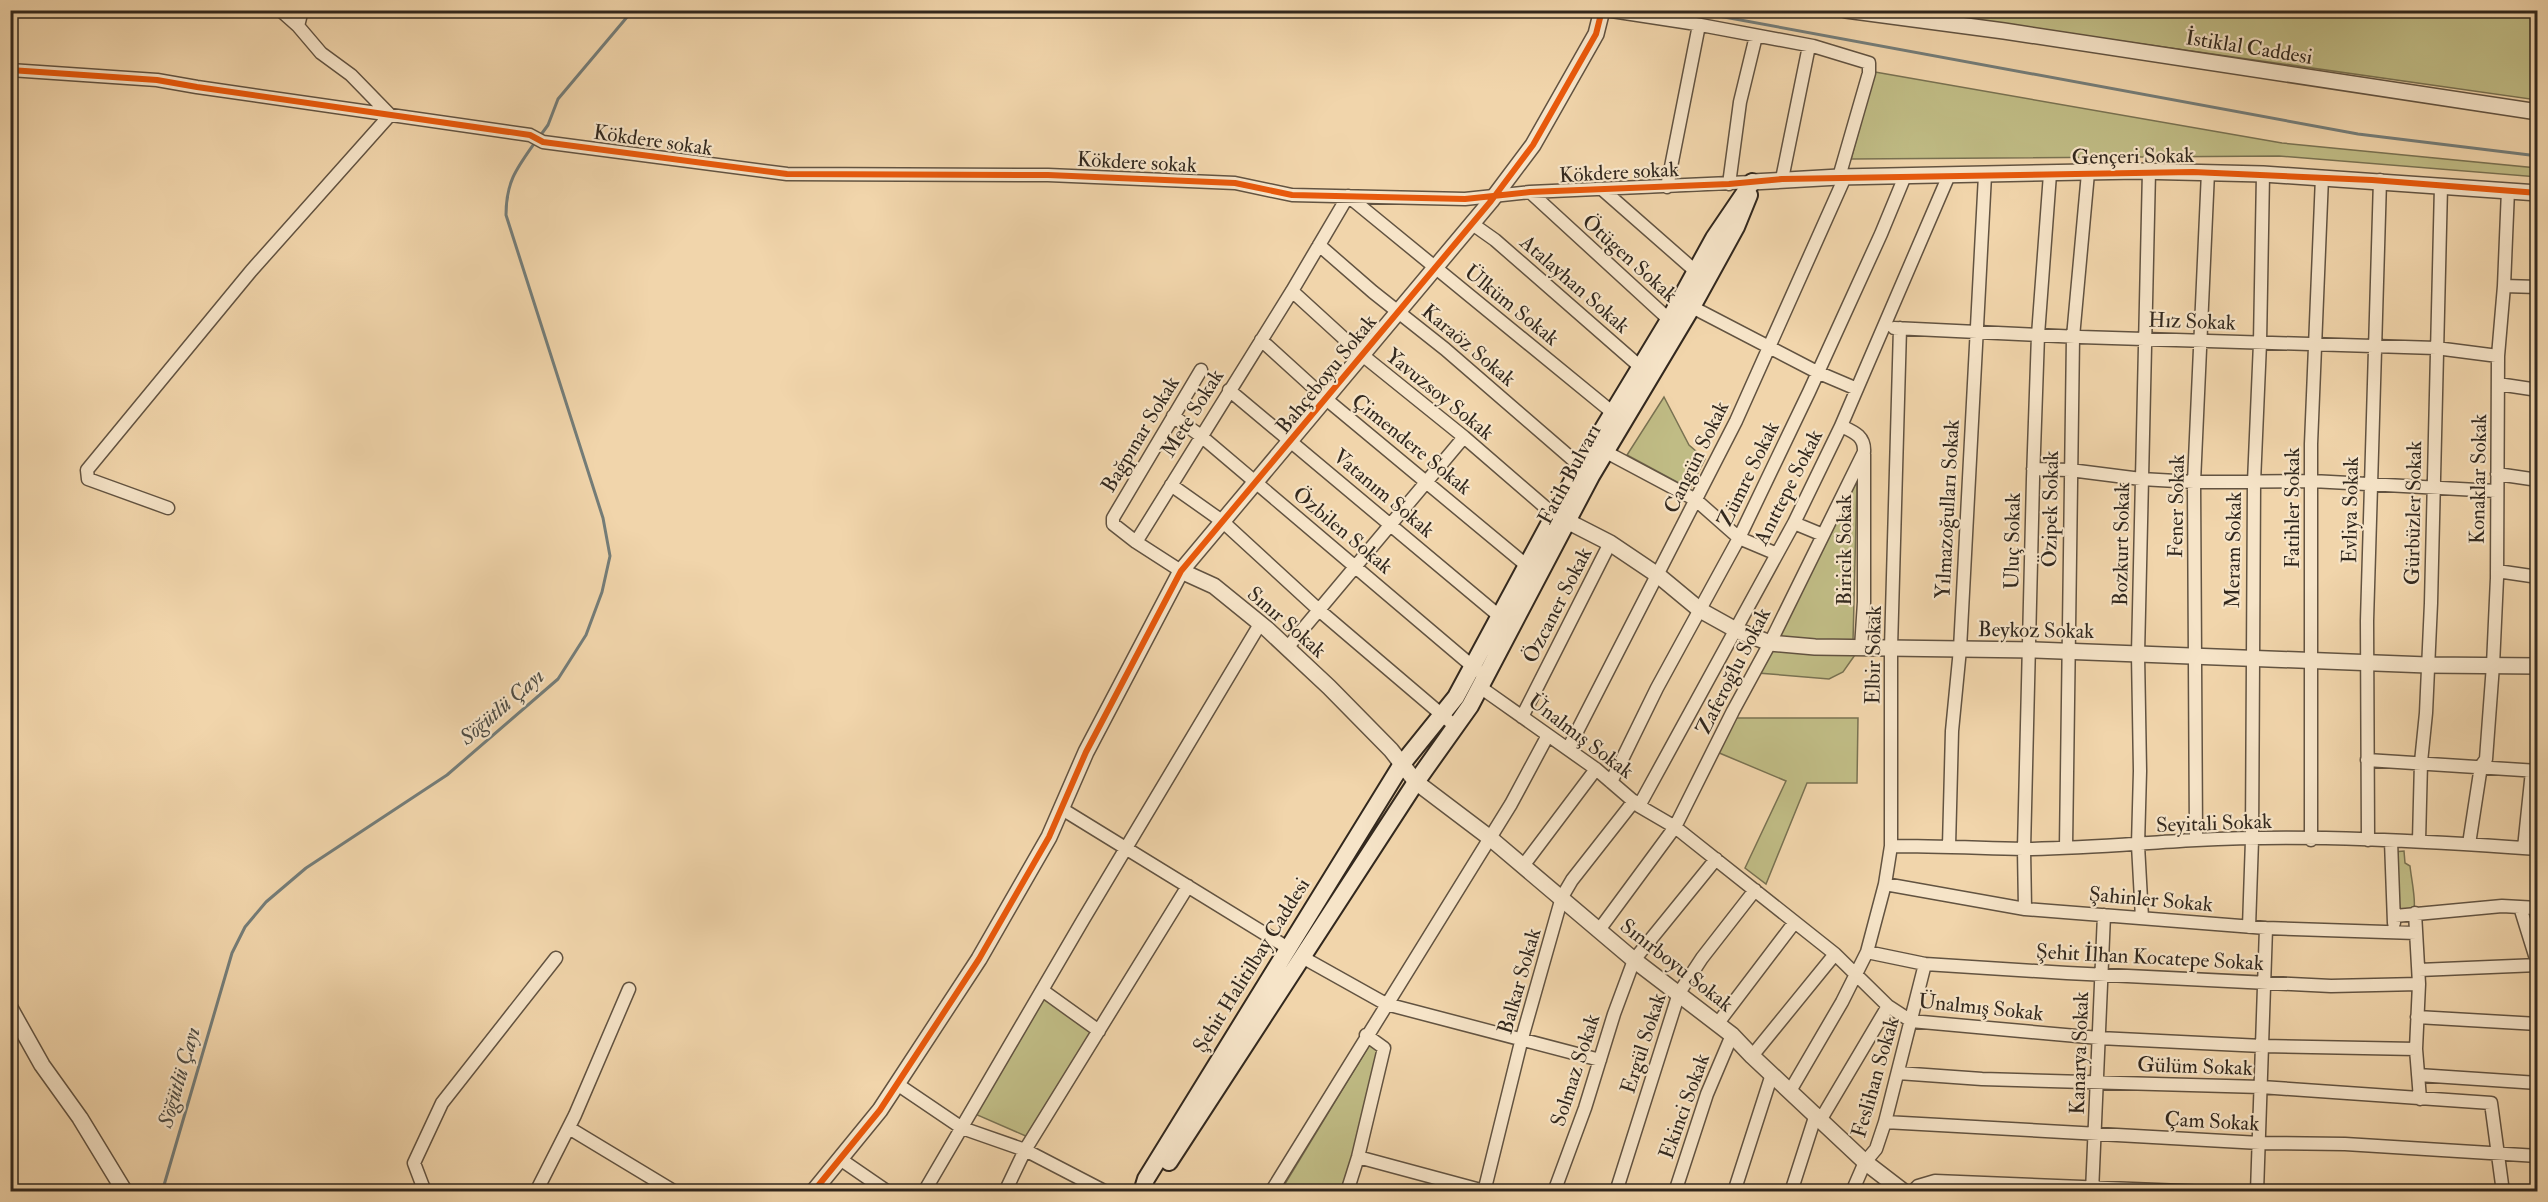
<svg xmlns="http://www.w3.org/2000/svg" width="2548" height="1202" font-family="'IM FELL Double Pica',serif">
  <rect width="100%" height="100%" fill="#f1d5ab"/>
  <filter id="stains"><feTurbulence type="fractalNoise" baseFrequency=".00333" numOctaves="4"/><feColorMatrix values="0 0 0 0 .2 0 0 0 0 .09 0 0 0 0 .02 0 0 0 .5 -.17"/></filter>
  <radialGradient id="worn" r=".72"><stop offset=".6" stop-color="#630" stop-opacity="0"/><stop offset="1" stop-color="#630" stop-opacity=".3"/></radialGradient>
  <path fill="#c0bc85" stroke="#797252" stroke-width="1.5" d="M 1910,11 L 2537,11 L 2537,100 Z
    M 1875,72 L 2282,143 L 2537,168 L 2538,177 L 2279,156 L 1851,159 Z
    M 1664,397 L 1689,445 L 1705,459 L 1690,489 L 1627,455 Z
    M 1857,481 L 1853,641 L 1778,639 Z
    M 1774,644 L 1857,652 L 1843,672 L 1829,679 L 1758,673 Z
    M 1733,718 L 1858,718 L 1857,783 L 1807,783 L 1766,884 L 1745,868 L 1786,781 L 1717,752 Z
    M 2404,851 L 2405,863 L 2410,866 C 2411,877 2416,900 2414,908 L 2396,913 L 2393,852 Z
    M 1045,996 L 1094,1030 L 1028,1137 L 975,1114 Z
    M 1373,1039 L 1385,1047 L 1343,1191 L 1280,1192 Z"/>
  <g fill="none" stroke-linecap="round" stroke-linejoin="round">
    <path stroke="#747d79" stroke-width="3" d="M 1686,10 L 2358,134 L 2538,156
      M 540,136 L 548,125 L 558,99 L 633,10
      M 162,1192 L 232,953 L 245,927 L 266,902 L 306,868 L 447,775 L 558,679 L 586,635 L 602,592 L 610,556 L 603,518 L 506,215 C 506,181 517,168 536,141"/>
    <g stroke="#625341" stroke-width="15">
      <path id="minor" d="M 1605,10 L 1690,23 L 1813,46 L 1869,63 L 1869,73 L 1839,177
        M 298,26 L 302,10
        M 10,70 L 157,80 L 197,87 L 530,135 L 543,142 L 787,174 L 1048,175 L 1235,183 L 1292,195 L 1465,199 L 1530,192 L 1752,182
        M 1782,179 L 1809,46
        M 1729,184 L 1740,102 L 1756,36
        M 1667,187 L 1699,25
        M 1603,190 L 1701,276
        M 1530,192 L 1675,325
        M 1471,223 L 1495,240 L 1645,371
        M 1319,245 L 1373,292 L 1445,349 L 1586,471
        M 2504,286 L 2538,287
        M 1292,291 L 1361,354 L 1464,437 L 1545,507 L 1562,517
        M 1692,307 L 1817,372 L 1857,389
        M 1894,328 L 2080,337 L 2436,348 L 2498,356
        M 1261,340 L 1326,399 L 1532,570
        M 2498,384 L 2538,390
        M 1229,390 L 1504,620
        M 1173,416 L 1201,436 L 1478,671
        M 1606,452 L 1696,500 L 1739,538 L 1777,554
        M 2033,469 L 2070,470 L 2141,479 L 2194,482 L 2312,481 L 2496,491
        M 2497,474 L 2538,480
        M 1171,485 L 1222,521 L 1320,611 L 1455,726
        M 168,508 L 88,479 L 87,470 L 251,271 L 390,115 L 351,75 L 321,53 L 298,26 L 280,10
        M 1794,523 L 1823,535
        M 1136,542 L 1292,291 L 1348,196 L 1618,417
        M 1181,571 L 1136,542 L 1113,524 L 1113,518 L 1201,370
        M 2497,571 L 2538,577
        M 1287,648 L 1464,437
        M 1861,648 L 1864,602 L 1864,454
        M 1480,687 L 1596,769 L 1639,806 L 1675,827 L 1835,954 L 1888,1006 L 1911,1021 L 2099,1038 L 2262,1046 L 2416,1049 L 2419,984
        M 1522,717 L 1610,543
        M 1568,749 L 1736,421 L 1845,177
        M 2367,760 L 2538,771
        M 1611,782 L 1657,688 L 1739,538 L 1809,392 L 1881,234 L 1905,176
        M 1639,806 L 1794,523 L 1841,426 L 1949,175
        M 1062,809 L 1288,948
        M 2196,840 L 2194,482 L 2208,172
        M 2311,840 L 2311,444 L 2322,177
        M 2368,840 L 2367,621 L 2380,180
        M 2391,841 L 2394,923
        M 2419,841 L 2421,762 L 2426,713 L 2431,603 L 2441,186
        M 2469,844 L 2481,766 L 2486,759 L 2493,665 L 2497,578 L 2498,356 L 2504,286 L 2508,190
        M 1891,846 C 1935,846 1979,848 2023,849 C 2081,849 2139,843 2196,840 C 2310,834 2424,841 2538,849
        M 1949,846 L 1952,731 L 1960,649 L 1985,175
        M 2066,847 L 2073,337 L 2088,173
        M 2524,848 L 2532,771
        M 1523,866 L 1596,769
        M 1885,884 L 2025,909 L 2266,928 L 2416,933
        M 2025,909 L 2024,849 L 2033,479 L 2038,335 L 2050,174
        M 2395,916 L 2502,906 L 2538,908
        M 2142,918 L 2138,845 L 2140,771 L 2138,654 L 2149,171
        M 2249,927 L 2252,840 L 2254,482 L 2260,343 L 2263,174
        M 1599,930 L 1675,827 L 1733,711 L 1770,643 L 1864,452 C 1865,436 1854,432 1841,426
        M 1867,952 L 1925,964 L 2067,973 L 2331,986 L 2419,984 L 2415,913
        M 1302,957 L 1386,1004 L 1600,1060
        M 2419,970 L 2538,965 L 2520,907
        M 1042,990 L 1099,1031
        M 2417,1017 L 2538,1024
        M 1718,1023 L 1794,923
        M 2416,1049 L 2420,1099
        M 1752,1056 L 1835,954
        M 1898,1073 L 1982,1079 L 2261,1087 L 2491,1103 L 2503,1192
        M 2418,1075 L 2538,1083
        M 897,1084 L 962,1128 L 1025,1150 L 1106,1192
        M 1790,1091 L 1842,1002 L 1867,952 L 1885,884 L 1891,846 L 1891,648 L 1900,328
        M 1821,1119 L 1888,1006
        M 1885,1122 L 2260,1143 L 2345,1144 L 2538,1156
        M 569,1128 L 675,1192
        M 1358,1157 L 1488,1192
        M 840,1159 L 888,1192
        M 425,1192 L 414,1163 L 442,1103 L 556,958
        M 536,1192 L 575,1115 L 629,989
        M 924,1192 L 1083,920 L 1260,624
        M 1005,1192 L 1025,1150 L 1188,886
        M 1271,1192 L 1511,804 L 1548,735
        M 1347,1192 L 1358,1157 L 1384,1048 L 1366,1035
        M 1484,1192 L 1522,1038 L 1562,897 L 1572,880 L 1634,801
        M 1554,1192 L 1585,1108 L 1614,1014 L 1634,960 L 1716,859
        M 1616,1192 L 1679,993 L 1702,958 L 1755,890
        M 1675,1192 L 1707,1094 L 1732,1035
        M 1734,1192 L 1772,1074
        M 1791,1192 L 1816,1114
        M 1852,1192 L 1865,1162 L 1876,1149 L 1885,1122 L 1925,964
        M 1912,1192 L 1918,1186 L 1935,1181 L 2208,1192
        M 2092,1192 L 2104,915
        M 2257,1192 L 2266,928"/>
    </g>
    <g stroke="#625341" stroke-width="18">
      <path id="tertiary" d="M 1846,10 L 2004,31 L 2538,112
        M 1752,182 L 1839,177 L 2137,171 L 2263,174 L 2538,193
        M 1569,522 L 1610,543 L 1659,576 L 1700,610 L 1736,630 L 1770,643 L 1815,647 L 2035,650 L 2427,665 L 2538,666
        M 1181,571 L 1214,586 L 1267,629 L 1329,687 L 1391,750 L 1416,782 L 1490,838 L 1634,960 L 1732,1035 L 1752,1056 L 1865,1162 L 1904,1192
        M 10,1008 L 42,1065 L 80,1118 L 125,1192
        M 813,1192 L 880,1110 L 979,959 L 1049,837 L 1086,752 L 1181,571 L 1491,201 L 1533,145 L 1596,34 L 1602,10"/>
    </g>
    <g stroke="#32281e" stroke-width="20">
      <path id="secondary" d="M 1169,1162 L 1416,782 L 1470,706 L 1591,476 L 1692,307 L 1736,227 L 1749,195
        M 1142,1192 L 1146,1179 L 1402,764 L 1456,697 L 1580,467 L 1669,320 L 1714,238 L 1752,182"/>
    </g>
    <use href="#minor" stroke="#f6e4c8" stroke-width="12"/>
    <use href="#tertiary" stroke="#f6e4c8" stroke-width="15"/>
    <use href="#secondary" stroke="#f6e4c8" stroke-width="16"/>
    <g stroke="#f6e4c8" stroke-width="10">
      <path id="cycleway" d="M 10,70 L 157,80 L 197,87 L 530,135 L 543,142 L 787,174 L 1048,175 L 1235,183 L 1292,195 L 1465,199 L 1530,192 L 1729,184 L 1782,179 L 2193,172 L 2372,180 L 2538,193
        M 813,1192 L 880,1110 L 979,959 L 1049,837 L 1086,752 L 1181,571 L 1491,201 L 1533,145 L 1596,34 L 1602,10"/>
    </g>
    <use href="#cycleway" stroke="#e8590c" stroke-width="6"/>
  </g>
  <g text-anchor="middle" stroke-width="4.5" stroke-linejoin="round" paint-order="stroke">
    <g font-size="21" fill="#32281e" stroke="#f6e4c8">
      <text transform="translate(2249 47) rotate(9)" y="7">İstiklal Caddesi</text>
      <text transform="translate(653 140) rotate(8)" y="7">Kökdere sokak</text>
      <text transform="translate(2133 156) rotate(-1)" y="7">Gençeri Sokak</text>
      <text transform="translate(1137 162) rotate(3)" y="7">Kökdere sokak</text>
      <text transform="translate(1619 172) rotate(-3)" y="7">Kökdere sokak</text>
      <text transform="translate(1630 258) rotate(42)" y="7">Ötügen Sokak</text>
      <text transform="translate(1575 284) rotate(41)" y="7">Atalayhan Sokak</text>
      <text transform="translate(1512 305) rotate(39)" y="7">Ülküm Sokak</text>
      <text transform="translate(2192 321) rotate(2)" y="7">Hız Sokak</text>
      <text transform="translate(1469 345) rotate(40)" y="7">Karaöz Sokak</text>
      <text transform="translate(1326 374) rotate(-51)" y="7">Bahçeboyu Sokak</text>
      <text transform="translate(1440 394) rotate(39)" y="7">Yavuzsoy Sokak</text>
      <text transform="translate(1192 413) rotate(-58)" y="7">Mete Sokak</text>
      <text transform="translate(1140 434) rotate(-59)" y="7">Bağpınar Sokak</text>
      <text transform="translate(1412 444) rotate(39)" y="7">Çimendere Sokak</text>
      <text transform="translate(1696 457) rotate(-64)" y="7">Cangün Sokak</text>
      <text transform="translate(1569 474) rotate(-62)" y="7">Fatih Bulvarı</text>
      <text transform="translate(1748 474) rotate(-64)" y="7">Zümre Sokak</text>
      <text transform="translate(2478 479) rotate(-89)" y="7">Konaklar Sokak</text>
      <text transform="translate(1788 487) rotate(-63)" y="7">Anıttepe Sokak</text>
      <text transform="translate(1384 493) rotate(40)" y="7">Vatanım Sokak</text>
      <text transform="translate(2176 506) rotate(-89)" y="7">Fener Sokak</text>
      <text transform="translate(2292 508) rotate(-90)" y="7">Fatihler Sokak</text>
      <text transform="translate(1947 509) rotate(-87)" y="7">Yılmazoğulları Sokak</text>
      <text transform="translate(2050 509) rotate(-89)" y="7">Özipek Sokak</text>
      <text transform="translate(2350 510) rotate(-89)" y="7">Evliya Sokak</text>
      <text transform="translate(2413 513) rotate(-89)" y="7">Gürbüzler Sokak</text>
      <text transform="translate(1343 530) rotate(40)" y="7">Özbilen Sokak</text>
      <text transform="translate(2012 541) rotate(-89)" y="7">Uluç Sokak</text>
      <text transform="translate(2121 544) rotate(-89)" y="7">Bozkurt Sokak</text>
      <text transform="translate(1844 550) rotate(-90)" y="7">Biricik Sokak</text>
      <text transform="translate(2233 550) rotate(-89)" y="7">Meram Sokak</text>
      <text transform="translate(1557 605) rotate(-63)" y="7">Özcaner Sokak</text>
      <text transform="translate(1287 622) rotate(41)" y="7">Sınır Sokak</text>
      <text transform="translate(2036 630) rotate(1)" y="7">Beykoz Sokak</text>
      <text transform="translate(1873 655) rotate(-89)" y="7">Elbir Sokak</text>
      <text transform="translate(1733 671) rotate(-63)" y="7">Zaferoğlu Sokak</text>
      <text transform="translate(1581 736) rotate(37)" y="7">Ünalmış Sokak</text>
      <text transform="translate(2214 823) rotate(-2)" y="7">Seyitali Sokak</text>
      <text transform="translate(2151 899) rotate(5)" y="7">Şahinler Sokak</text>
      <text transform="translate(2150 957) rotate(3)" y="7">Şehit İlhan Kocatepe Sokak</text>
      <text transform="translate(1251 965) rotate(-58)" y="7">Şehit Halitilbay Caddesi</text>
      <text transform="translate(1677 965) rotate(38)" y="7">Sınırboyu Sokak</text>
      <text transform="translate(1519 981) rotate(-74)" y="7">Balkar Sokak</text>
      <text transform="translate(1981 1007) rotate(6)" y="7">Ünalmış Sokak</text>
      <text transform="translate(1643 1043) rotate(-72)" y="7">Ergül Sokak</text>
      <text transform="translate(2079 1053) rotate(-88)" y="7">Kanarya Sokak</text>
      <text transform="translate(2195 1066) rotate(2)" y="7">Gülüm Sokak</text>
      <text transform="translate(1575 1070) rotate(-72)" y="7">Solmaz Sokak</text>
      <text transform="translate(1875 1077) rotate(-74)" y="7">Feslihan Sokak</text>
      <text transform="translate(1684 1106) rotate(-70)" y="7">Ekinci Sokak</text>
      <text transform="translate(2212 1121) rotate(3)" y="7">Çam Sokak</text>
    </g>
    <g font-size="22" font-style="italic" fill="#4e4c44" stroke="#f6e4c8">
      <text transform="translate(501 706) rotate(-41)" y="8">Söğütlü Çayı</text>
      <text transform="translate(178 1077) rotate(-74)" y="8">Söğütlü Çayı</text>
    </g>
  </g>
  <rect width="2548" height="1202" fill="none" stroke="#f1d5ab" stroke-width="36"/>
  <rect x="12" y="12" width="2524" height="1178" fill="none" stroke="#32281e" stroke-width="3"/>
  <rect x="18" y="18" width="2512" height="1166" fill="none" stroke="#32281e" stroke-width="1.5"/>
  <rect width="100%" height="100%" filter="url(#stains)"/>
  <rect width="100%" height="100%" fill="url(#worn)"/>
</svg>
